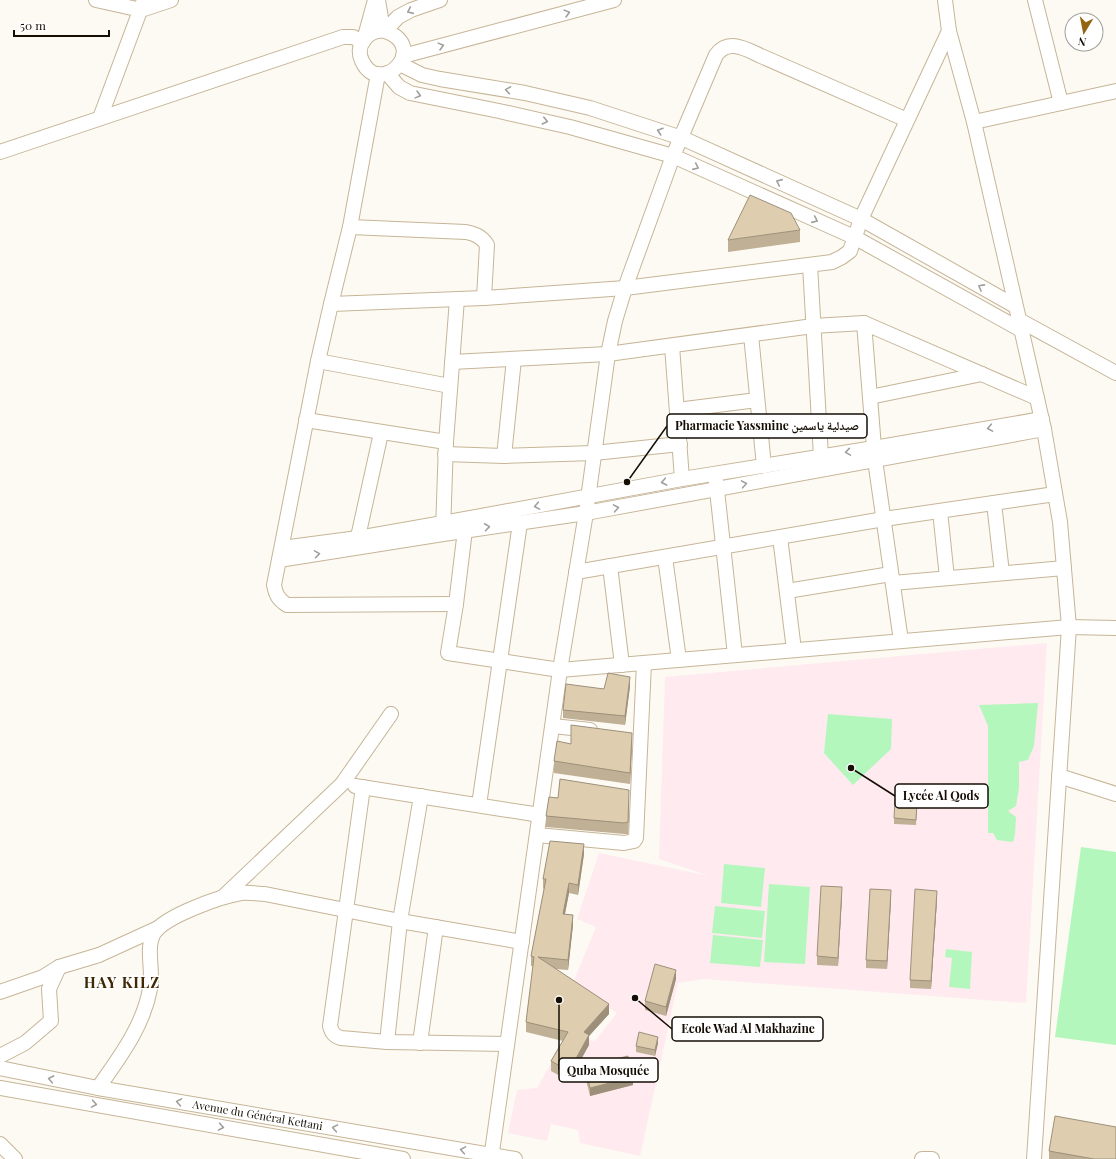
<svg xmlns="http://www.w3.org/2000/svg" width="1116" height="1159" font-family="'Playfair Display','Noto Naskh Arabic',serif">
  <rect width="100%" height="100%" fill="#fdfaf4"/>
  <path fill="#ffeaf0" d="M 1047,643 L 1026,1003 L 704,979 L 678,983 L 640,1156 L 580,1143 L 578,1130 L 551,1124 L 547,1141 L 508,1133 L 517,1090 L 537,1088 L 571,1028 L 594,1042 L 617,1013 L 573,983 L 596,927 L 577,919 L 599,853 L 709,876 L 659,859 L 665,677 Z"/>
  <path fill="#b4f7bc" d="M 1038,703 L 1034,746 L 1028,760 L 1019,762 L 1019,788 L 1016,806 L 1008,811 L 1016,817 L 1015,835 L 1013,842 L 997,840 L 993,833 L 988,833 L 988,726 L 979,705 Z
    M 828,714 L 892,719 L 891,749 L 853,785 L 824,753 Z
    M 1081,847 L 1116,852 L 1116,1045 L 1055,1037 Z
    M 724,864 L 765,868 L 761,907 L 721,903 Z
    M 769,884 L 810,887 L 805,964 L 764,962 Z
    M 715,906 L 765,911 L 762,938 L 712,933 Z
    M 713,935 L 763,940 L 760,967 L 710,963 Z
    M 946,949 L 972,952 L 970,989 L 949,987 L 952,958 L 945,957 Z"/>
  <g fill="none" stroke-linecap="round" stroke-linejoin="round">
    <g stroke="#c6b597" stroke-width="16">
      <g id="minor">
        <path d="M 96,0 L 141,10 L 171,0"/>
        <path d="M 378,0 L 383,30"/>
        <path d="M 945,0 L 949,31 L 974,122 L 1044,429 L 1060,522 L 1069,627 L 1034,1159"/>
        <path d="M 1035,0 L 1061,103"/>
        <path d="M 385,31 C 431,47 380,99 362,61 C 354,44 369,29 385,31 L 398,17 L 411,10 L 440,0"/>
        <path d="M 364,40 L 375,0"/>
        <path d="M 403,56 L 614,0"/>
        <path d="M 400,64 L 422,75 L 440,79 L 525,93 L 590,108 L 682,138 L 861,219 L 1015,306"/>
        <path d="M 387,73 L 399,87 L 410,93 L 499,111 L 570,127 L 673,156 L 854,237 L 1023,331"/>
        <path d="M 378,74 L 350,227 L 331,304 L 318,361 L 274,585 C 276,595 278,599 287,605 L 456,604"/>
        <path d="M 100,118 L 144,0"/>
        <path d="M 974,122 L 1116,91"/>
        <path d="M 0,152 L 343,37 L 353,37 L 363,42"/>
        <path d="M 350,227 L 466,232 C 476,234 482,237 487,245 L 484,298"/>
        <path d="M 810,265 L 821,457"/>
        <path d="M 331,304 L 484,298 L 625,288 L 832,262 L 842,257 L 850,251 L 861,219 L 949,31"/>
        <path d="M 1019,320 L 1116,373"/>
        <path d="M 864,323 L 875,460 L 901,641"/>
        <path d="M 751,335 L 764,466"/>
        <path d="M 672,346 L 682,479"/>
        <path d="M 318,361 L 450,386"/>
        <path d="M 452,362 L 608,354 L 813,326 L 864,323 L 1037,398"/>
        <path d="M 870,397 L 982,374"/>
        <path d="M 677,410 L 757,400"/>
        <path d="M 306,420 L 446,442 L 443,532"/>
        <path d="M 446,442 L 457,299"/>
        <path d="M 445,454 L 504,456 L 594,453 L 680,444"/>
        <path d="M 504,456 L 514,359"/>
        <path d="M 716,481 L 735,655"/>
        <path d="M 994,503 L 1002,573"/>
        <path d="M 940,511 L 947,578"/>
        <path d="M 465,530 L 456,604 L 448,653 L 560,670 L 1069,627 L 1116,628"/>
        <path d="M 780,537 L 794,650"/>
        <path d="M 356,546 L 381,433"/>
        <path d="M 282,548 L 358,538 L 443,523 L 682,479 L 874,448 L 1042,419"/>
        <path d="M 665,557 L 679,660"/>
        <path d="M 279,560 L 443,534 L 586,513 L 1044,429"/>
        <path d="M 610,566 L 622,665"/>
        <path d="M 576,572 L 884,519 L 1055,494"/>
        <path d="M 893,583 L 1064,568"/>
        <path d="M 787,591 L 891,574"/>
        <path d="M 553,726 L 590,730"/>
        <path d="M 1059,776 L 1116,794"/>
        <path d="M 355,786 L 540,815"/>
        <path d="M 363,787 L 330,1026 C 332,1033 334,1036 341,1038 L 387,1042 L 507,1044"/>
        <path d="M 479,805 L 520,523"/>
        <path d="M 537,835 L 624,843 L 634,841 L 636,838 L 644,663"/>
        <path d="M 223,897 L 342,784 L 391,714"/>
        <path d="M 0,992 L 43,977 L 59,967 L 99,955 L 158,928"/>
        <path d="M 387,1042 L 400,921 L 421,796"/>
        <path d="M 420,1043 L 436,927"/>
        <path d="M 0,1056 L 25,1043 L 51,1021 L 49,989 L 59,967"/>
        <path id="s1" d="M 0,1068 L 98,1088 L 515,1159"/>
        <path d="M 0,1088 L 403,1159"/>
        <path d="M 98,1088 C 119,1058 143,1027 150,989 C 154,972 145,948 154,933 C 165,916 222,896 241,893 C 249,892 258,894 265,894 L 400,921 L 522,942"/>
        <path d="M 0,1144 L 15,1159"/>
        <path d="M 491,1159 L 560,670 L 586,513 L 608,354 L 615,321 L 625,288 L 673,156 L 716,55 C 728,38 746,49 761,56 L 907,120"/>
        <path d="M 922,1159 L 932,1159"/>
      </g>
    </g>
    <use href="#minor" stroke="#fff" stroke-width="14"/>
  </g>
  <path fill="#c0b096" d="M 800,230 L 800,242 L 728,252 L 728,240 Z
    M 630,686 L 625,725 L 563,718 L 563,710 L 604,689 Z
    M 571,744 L 632,744 L 630,784 L 554,773 L 554,761 Z
    M 558,798 L 629,801 L 628,834 L 624,834 L 546,827 L 546,816 Z
    M 917,808 L 916,825 L 894,824 L 894,818 Z
    M 584,854 L 578,895 L 569,893 L 565,914 L 573,925 L 568,970 L 555,969 L 609,1014 L 589,1036 L 589,1045 L 569,1081 L 551,1071 L 551,1061 L 563,1041 L 526,1032 L 526,1022 L 533,966 L 531,966 L 531,956 L 544,889 L 543,888 L 543,879 Z
    M 842,896 L 838,966 L 817,965 L 817,956 Z
    M 891,899 L 887,969 L 866,968 L 866,960 Z
    M 937,900 L 931,989 L 910,988 L 910,980 Z
    M 676,979 L 666,1016 L 645,1010 L 645,1001 Z
    M 658,1043 L 655,1056 L 636,1052 L 636,1046 Z
    M 585,1067 L 633,1085 L 590,1096 L 585,1076 Z
    M 1049,1151 L 1116,1159 L 1049,1159 Z"/>
  <path fill="#9c907a" d="M 630,677 L 630,686 L 625,725 L 625,716 Z
    M 632,733 L 632,744 L 630,784 L 630,773 Z
    M 629,790 L 629,801 L 628,834 L 628,822 Z
    M 584,844 L 584,854 L 578,895 L 578,885 Z
    M 569,883 L 569,893 L 563,923 L 563,914 Z
    M 842,887 L 842,896 L 838,966 L 838,958 Z
    M 891,890 L 891,899 L 887,969 L 887,961 Z
    M 937,891 L 937,900 L 931,989 L 931,981 Z
    M 573,915 L 573,925 L 568,970 L 568,960 Z
    M 676,970 L 676,979 L 666,1016 L 666,1007 Z
    M 609,1004 L 609,1014 L 589,1036 L 589,1045 L 569,1081 L 569,1071 L 584,1032 Z
    M 658,1037 L 658,1043 L 655,1056 L 655,1050 Z
    M 633,1077 L 633,1085 L 590,1096 L 590,1088 Z"/>
  <path fill="#dfcdaf" stroke="#9c907a" d="M 750,195 L 791,213 L 800,230 L 728,240 Z
    M 608,673 L 630,677 L 625,716 L 563,710 L 566,684 L 604,689 Z
    M 571,725 L 632,733 L 630,773 L 554,761 L 557,741 L 571,744 Z
    M 560,779 L 629,790 L 628,822 L 624,823 L 546,816 L 549,797 L 558,798 Z
    M 895,800 L 917,802 L 916,820 L 894,818 Z
    M 550,841 L 584,844 L 578,885 L 569,883 L 563,914 L 573,915 L 568,960 L 538,957 L 609,1004 L 584,1032 L 589,1035 L 569,1071 L 551,1061 L 568,1032 L 526,1022 L 534,957 L 531,956 L 546,879 L 543,879 Z
    M 821,886 L 842,887 L 838,958 L 817,956 Z
    M 870,889 L 891,890 L 887,961 L 866,960 Z
    M 915,889 L 937,891 L 931,981 L 910,980 Z
    M 655,964 L 676,970 L 666,1007 L 645,1001 Z
    M 639,1032 L 658,1037 L 655,1050 L 636,1046 Z
    M 628,1056 L 633,1077 L 590,1088 L 585,1067 Z
    M 1055,1116 L 1116,1127 L 1116,1159 L 1094,1159 L 1049,1151 Z"/>
  <defs><path id="oneway-chevron" d="M-2-3.5L2.5 0L-2 3.5" fill="none" stroke-width="1.6" stroke-linecap="round" stroke-linejoin="round"/></defs>
  <g stroke="#a19f9b">
    <use href="#oneway-chevron" transform="translate(410 11) rotate(156)"/>
    <use href="#oneway-chevron" transform="translate(567 13) rotate(-15)"/>
    <use href="#oneway-chevron" transform="translate(441 46) rotate(-15)"/>
    <use href="#oneway-chevron" transform="translate(508 90) rotate(-171)"/>
    <use href="#oneway-chevron" transform="translate(418 95) rotate(15)"/>
    <use href="#oneway-chevron" transform="translate(545 121) rotate(13)"/>
    <use href="#oneway-chevron" transform="translate(660 131) rotate(-162)"/>
    <use href="#oneway-chevron" transform="translate(696 167) rotate(24)"/>
    <use href="#oneway-chevron" transform="translate(779 182) rotate(-156)"/>
    <use href="#oneway-chevron" transform="translate(815 220) rotate(24)"/>
    <use href="#oneway-chevron" transform="translate(981 287) rotate(-151)"/>
    <use href="#oneway-chevron" transform="translate(990 428) rotate(170)"/>
    <use href="#oneway-chevron" transform="translate(848 452) rotate(171)"/>
    <use href="#oneway-chevron" transform="translate(664 482) rotate(169)"/>
    <use href="#oneway-chevron" transform="translate(744 484) rotate(-10)"/>
    <use href="#oneway-chevron" transform="translate(537 506) rotate(170)"/>
    <use href="#oneway-chevron" transform="translate(616 508) rotate(-10)"/>
    <use href="#oneway-chevron" transform="translate(487 527) rotate(-8)"/>
    <use href="#oneway-chevron" transform="translate(317 554) rotate(-9)"/>
    <use href="#oneway-chevron" transform="translate(51 1079) rotate(-169)"/>
    <use href="#oneway-chevron" transform="translate(179 1102) rotate(-170)"/>
    <use href="#oneway-chevron" transform="translate(94 1104) rotate(10)"/>
    <use href="#oneway-chevron" transform="translate(221 1127) rotate(10)"/>
    <use href="#oneway-chevron" transform="translate(335 1128) rotate(-170)"/>
    <use href="#oneway-chevron" transform="translate(463 1150) rotate(-170)"/>
  </g>
  <g text-anchor="middle" stroke-width="3" stroke-linejoin="round" paint-order="stroke">
    <g font-size="11" fill="#150e05" stroke="#fff">
      <text dy="4" stroke="none"><textPath href="#s1" startOffset="262">Avenue du Général Kettani</textPath></text>
    </g>
    <g font-size="15" font-weight="bold" letter-spacing="1" fill="#3f2803" stroke="#fff">
      <text x="122" y="988">HAY KILZ</text>
    </g>
  </g>
  <path fill="none" stroke="#150e05" stroke-width="1.5" d="M627 482L667 426M851 768L895 796M635 998L672 1029M559 1000L559 1070"/>
  <g fill="#150e05" stroke="#fff" stroke-width="1.5">
    <circle cx="627" cy="482" r="4"/>
    <circle cx="851" cy="768" r="4"/>
    <circle cx="635" cy="998" r="4"/>
    <circle cx="559" cy="1000" r="4"/>
  </g>
  <g fill="#fff" stroke="#150e05" stroke-width="1.5">
    <rect x="667" y="414" width="200" height="24" rx="4"/>
    <rect x="895" y="784" width="93" height="24" rx="4"/>
    <rect x="672" y="1017" width="151" height="24" rx="4"/>
    <rect x="559" y="1058" width="99" height="24" rx="4"/>
  </g>
  <g font-size="12" text-anchor="middle" font-weight="bold" fill="#150e05">
    <text x="767" y="430">Pharmacie Yassmine صيدلية ياسمين</text>
    <text x="941" y="800">Lycée Al Qods</text>
    <text x="748" y="1033">Ecole Wad Al Makhazine</text>
    <text x="608" y="1075">Quba Mosquée</text>
  </g>
  <g transform="translate(1084 32) rotate(190)"><circle r="19" fill="#ffffff" stroke="#a19f9b"/>
  <path d="M0-3L7 15L0 10L-7 15Z" fill="#936411"/>
  <text y="-6" font-size="11" font-weight="bold" text-anchor="middle" fill="#150e05">N</text>
  </g>
  <path d="M14 30v6h95v-6" fill="none" stroke="#150e05" stroke-width="2"/>
  <text x="20" y="30" font-size="12" fill="#150e05" stroke="#ffffff" stroke-width="3" paint-order="stroke">50 m</text>
</svg>
